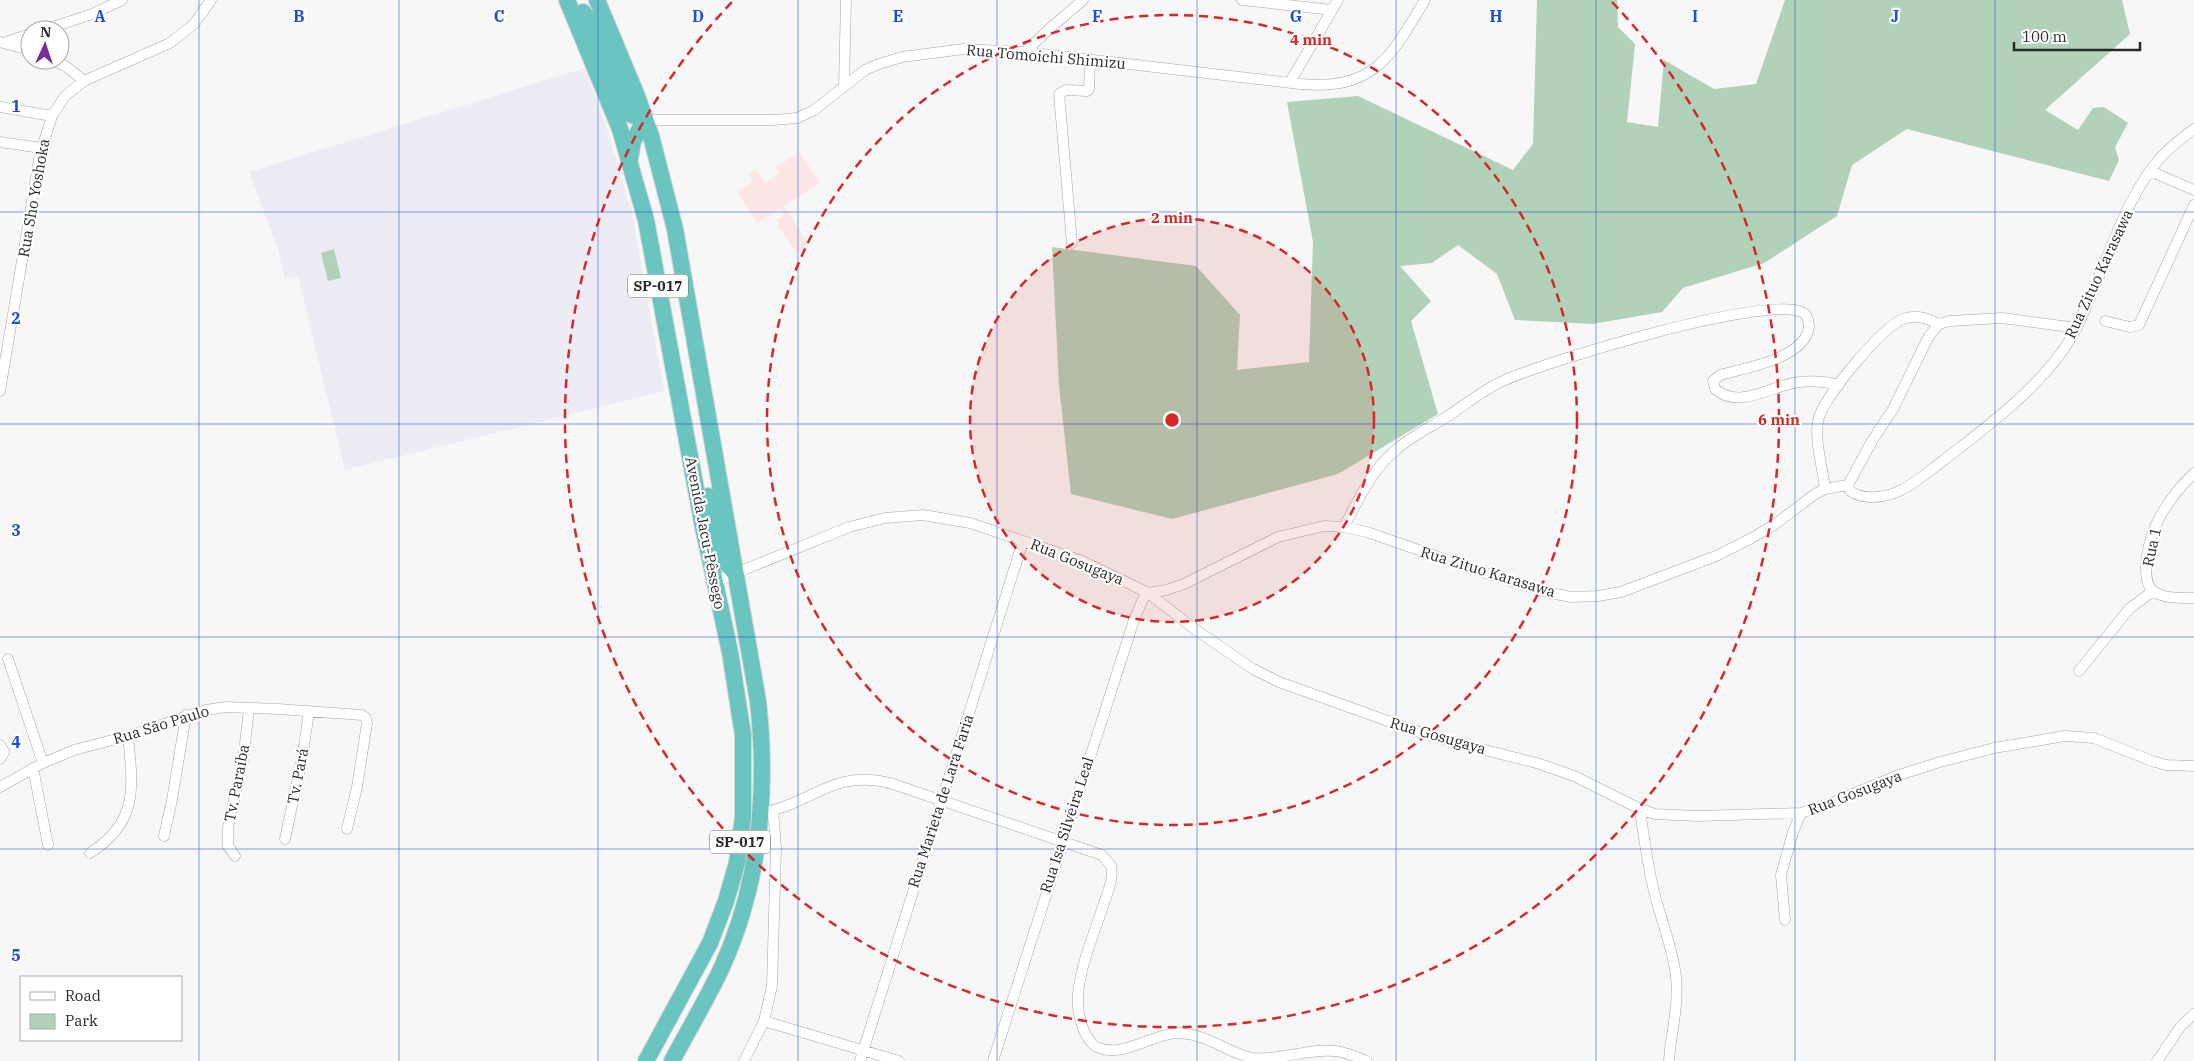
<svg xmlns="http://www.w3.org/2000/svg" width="2194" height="1061" font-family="'IBM Plex Serif',serif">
  <rect width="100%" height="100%" fill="#f7f7f8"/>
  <path fill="#edecf5" d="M 585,68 L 606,126 L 632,213 L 664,391 L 345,470 L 298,276 L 285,279 L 278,249 L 249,172 Z"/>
  <path fill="#fde7e6" d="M 800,152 L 820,183 L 784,206 L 808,244 L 805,246 L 807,249 L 796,253 L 781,229 L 779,230 L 777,227 L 779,225 L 776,220 L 784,215 L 781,208 L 757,223 L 737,191 L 753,182 L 748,174 L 756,169 L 765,183 L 779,173 L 776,167 Z"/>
  <path fill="#b1d2b9" d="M 1537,0 L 1617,0 L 1618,27 L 1635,44 L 1627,122 L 1658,127 L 1664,60 L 1714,89 L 1756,84 L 1785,0 L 2122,0 L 2130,34 L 2045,110 L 2078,130 L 2093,108 L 2104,107 L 2128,123 L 2115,147 L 2119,160 L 2109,181 L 1907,129 L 1852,165 L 1837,216 L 1764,263 L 1683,288 L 1662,312 L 1592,324 L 1515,320 L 1497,274 L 1458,245 L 1432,263 L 1400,266 L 1431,301 L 1411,321 L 1438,414 L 1338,474 L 1172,519 L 1071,494 L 1059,385 L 1052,247 L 1196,266 L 1240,315 L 1237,370 L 1309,362 L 1313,242 L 1287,102 L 1358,96 L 1513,170 L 1533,144 Z
    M 334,249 L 341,278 L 328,281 L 321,253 Z"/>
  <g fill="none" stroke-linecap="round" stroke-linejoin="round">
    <g stroke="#a7a7a8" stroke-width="11">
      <path id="minor" d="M 1242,0 L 1332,10
        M 44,30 L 92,14 L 122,0
        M 0,42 L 30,50
        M 6,42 L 30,34
        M 1025,52 L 1048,30 L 1083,0
        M 53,60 L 67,67 L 84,81
        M 1290,82 L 1338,0
        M 844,86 L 846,0
        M 0,107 L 52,116
        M 645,120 L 774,120 L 797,118 L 813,111 L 865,70 L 876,65 L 902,57 L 964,49 L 1025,52 L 1300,84 C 1375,90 1390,58 1425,0
        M 0,142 L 41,148
        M 2150,171 L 2194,190
        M 1072,243 L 1059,94 L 1066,90 L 1087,91 L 1089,89 L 1090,60
        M 2105,321 L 2130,327 L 2139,325 L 2194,205
        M 2077,328 L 2002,318 L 1950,321 L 1939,324 L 1929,336 L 1893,409 L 1872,441 L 1848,485 L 1850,491 C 1863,500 1883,498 1897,492 C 1914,485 1929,471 1944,460 C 1985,428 2030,395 2061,353 C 2076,333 2085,310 2095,286 C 2113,244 2131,189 2162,156 C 2172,146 2183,137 2194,129
        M 0,391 L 40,154 L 52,116 L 65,96 L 84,81 L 170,43 L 194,24 L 211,0
        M 2194,473 C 2168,498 2148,529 2146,566 C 2146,574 2146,585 2153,591 C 2164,599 2181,598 2194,598
        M 1825,489 C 1823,469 1813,436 1819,417 C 1826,395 1881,328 1903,319 C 1915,314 1928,318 1939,324
        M 1344,527 C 1359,499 1372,469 1397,449 C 1412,436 1431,427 1448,416 C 1466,404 1484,389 1505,380 C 1548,361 1769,293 1804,313 C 1808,317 1809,321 1809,327 C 1805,359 1744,368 1720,375 L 1713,381 L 1715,389 C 1738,409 1768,388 1793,383 C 1809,380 1824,381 1839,385
        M 714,582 L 849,527 L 885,518 L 923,515 L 970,523 L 1082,561 L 1126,582 L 1148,593 L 1196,630 L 1253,669 L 1279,682 L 1430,736 L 1540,764 L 1574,776 L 1640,809 L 1655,814 L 1697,816 L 1801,813 L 1831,803 L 1896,776 L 1940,762 L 1994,748 L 2065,736 L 2094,738 L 2152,761 L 2166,765 L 2194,766
        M 8,659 L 43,763
        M 2079,671 L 2129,609 L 2153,591
        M 0,745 L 4,752 L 0,759
        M 33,768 L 48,845
        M 0,787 L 43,763 L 74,750 L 128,736 L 206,710 L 226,707 L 278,709 L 362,715 L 366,718 L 367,723 L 357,787 L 347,829
        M 1640,809 C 1644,839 1648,870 1656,899 C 1663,926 1673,949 1676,977 C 1679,1005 1671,1033 1669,1061
        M 761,813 C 812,804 832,769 890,783 L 1102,855 L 1111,866 C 1114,880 1107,893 1103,906 C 1094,935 1076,975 1078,1005 C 1079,1020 1084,1037 1095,1046 C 1121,1061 1153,1032 1181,1033 C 1208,1035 1227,1052 1252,1058 C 1281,1061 1307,1048 1335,1051 C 1346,1052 1357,1057 1367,1061
        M 164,836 L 172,800 L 186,715
        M 285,839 L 302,759 L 309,712
        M 90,853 C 139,822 133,787 128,736
        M 235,856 L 228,846 L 228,827 L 243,761 L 249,709
        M 1785,920 L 1781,875 L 1793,832 L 1801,813
        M 764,1021 L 899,1061
        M 744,1061 L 764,1021 L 772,986 L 776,847 L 773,811
        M 860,1061 L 1023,541
        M 993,1061 L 1134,620 L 1143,599 L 1148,593 L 1166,590 L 1184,584 L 1278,537 L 1324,526 L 1344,527 L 1367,532 L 1479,571 L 1546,592 L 1571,597 L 1598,596 L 1621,592 L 1716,556 L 1750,539 L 1774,525 L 1815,494 L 1825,489 L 1848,485
        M 2157,1061 L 2181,1026 L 2194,1014"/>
    </g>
    <g stroke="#d4d4d4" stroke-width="18">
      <path id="trunk" d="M 567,0 L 620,129 L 646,220 L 703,527 L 730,652 L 743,735 L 743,817 L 737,863 L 726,901 L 710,943 L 646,1061
        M 597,0 L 637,96 L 651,136 L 675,229 L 758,701 C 768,792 760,883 722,967 C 707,999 689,1029 672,1061
        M 583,12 L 594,26 L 626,102
        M 616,94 L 624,112 L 645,120
        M 630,159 L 633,141 L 645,120
        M 708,496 L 721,557 L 736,574"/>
    </g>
    <use href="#minor" stroke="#fff" stroke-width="10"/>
    <use href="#trunk" stroke="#6ac4c0" stroke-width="16"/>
  </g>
  <path fill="none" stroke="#1d4ed8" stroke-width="1" stroke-opacity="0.55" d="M 199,0 L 199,1061M 399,0 L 399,1061M 598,0 L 598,1061M 798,0 L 798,1061M 997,0 L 997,1061M 1197,0 L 1197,1061M 1396,0 L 1396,1061M 1596,0 L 1596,1061M 1795,0 L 1795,1061M 1995,0 L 1995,1061M 0,212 L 2194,212M 0,424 L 2194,424M 0,637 L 2194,637M 0,849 L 2194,849"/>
  <circle cx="1172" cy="420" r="202" fill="#d62828" fill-opacity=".12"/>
  <g fill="none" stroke="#d62828" stroke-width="2.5" stroke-dasharray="9 6">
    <circle cx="1172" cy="420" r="202"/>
    <circle cx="1172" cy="420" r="405"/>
    <path d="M1612 2A607 607 0 1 1 732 2"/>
  </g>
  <g text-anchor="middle" stroke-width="4.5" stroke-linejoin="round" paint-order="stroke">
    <g fill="#fff" stroke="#6a6a6a" stroke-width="1">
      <rect x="628" y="274.5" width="60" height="23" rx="4"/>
      <rect x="710" y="830.5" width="60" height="23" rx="4"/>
    </g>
    <g font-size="14" font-weight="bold" fill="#2a2a2a">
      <text x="658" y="291">SP-017</text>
      <text x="740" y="847">SP-017</text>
    </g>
    <g font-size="15" fill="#2a2a2a" stroke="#fff">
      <text transform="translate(1046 57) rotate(5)" y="5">Rua Tomoichi Shimizu</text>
      <text transform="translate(34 198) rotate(-80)" y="5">Rua Sho Yoshoka</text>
      <text transform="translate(2099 274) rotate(-65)" y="5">Rua Zituo Karasawa</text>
      <text transform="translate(705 533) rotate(79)" y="5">Avenida Jacu-Pêssego</text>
      <text transform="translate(2152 547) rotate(-78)" y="5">Rua 1</text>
      <text transform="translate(1077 562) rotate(22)" y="5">Rua Gosugaya</text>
      <text transform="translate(1488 572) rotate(17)" y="5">Rua Zituo Karasawa</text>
      <text transform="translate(161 725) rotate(-17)" y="5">Rua São Paulo</text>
      <text transform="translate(1438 736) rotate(16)" y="5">Rua Gosugaya</text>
      <text transform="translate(298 776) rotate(-79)" y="5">Tv. Pará</text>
      <text transform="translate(237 783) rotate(-79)" y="5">Tv. Paraíba</text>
      <text transform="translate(1855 793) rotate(-21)" y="5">Rua Gosugaya</text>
      <text transform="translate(941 801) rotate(-72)" y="5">Rua Marieta de Lara Faria</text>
      <text transform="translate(1067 825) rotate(-72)" y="5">Rua Isa Silveira Leal</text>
    </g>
  </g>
  <g font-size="16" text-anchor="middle" font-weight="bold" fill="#1d4ed8" stroke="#fff" stroke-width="4.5" stroke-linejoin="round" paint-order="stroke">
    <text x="100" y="22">A</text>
    <text x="299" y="22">B</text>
    <text x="499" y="22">C</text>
    <text x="698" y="22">D</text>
    <text x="898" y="22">E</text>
    <text x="1097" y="22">F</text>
    <text x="1296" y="22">G</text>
    <text x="1496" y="22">H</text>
    <text x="1695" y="22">I</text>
    <text x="1895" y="22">J</text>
    <text x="16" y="112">1</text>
    <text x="16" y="324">2</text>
    <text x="16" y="536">3</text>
    <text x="16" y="748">4</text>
    <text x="16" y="961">5</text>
  </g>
  <circle cx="1172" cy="420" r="8" fill="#d62828" stroke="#fff" stroke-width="2.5"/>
  <g font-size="15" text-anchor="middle" font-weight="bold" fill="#d62828" stroke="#fff" stroke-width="4.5" stroke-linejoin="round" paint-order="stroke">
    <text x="1311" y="45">4 min</text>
    <text x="1172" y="223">2 min</text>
    <text x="1779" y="425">6 min</text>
  </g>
  <rect x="20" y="976" width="162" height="65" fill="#ffffff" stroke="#aaaaaa"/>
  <rect x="30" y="992" width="25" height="8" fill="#ffffff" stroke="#aaaaaa"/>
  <text x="65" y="1001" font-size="15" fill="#2a2a2a">Road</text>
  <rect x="30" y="1014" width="25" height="15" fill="#b1d2b9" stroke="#aaaaaa"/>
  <text x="65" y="1026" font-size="15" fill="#2a2a2a">Park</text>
  <g transform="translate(45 45) rotate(3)"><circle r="24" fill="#ffffff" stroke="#aaaaaa"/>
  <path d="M0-4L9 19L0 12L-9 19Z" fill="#772da0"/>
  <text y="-8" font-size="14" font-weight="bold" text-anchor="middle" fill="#2a2a2a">N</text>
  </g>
  <path d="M2014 42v8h126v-8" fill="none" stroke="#2a2a2a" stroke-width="2.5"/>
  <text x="2022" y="42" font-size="15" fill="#2a2a2a" stroke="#ffffff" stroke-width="4" paint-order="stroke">100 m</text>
</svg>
